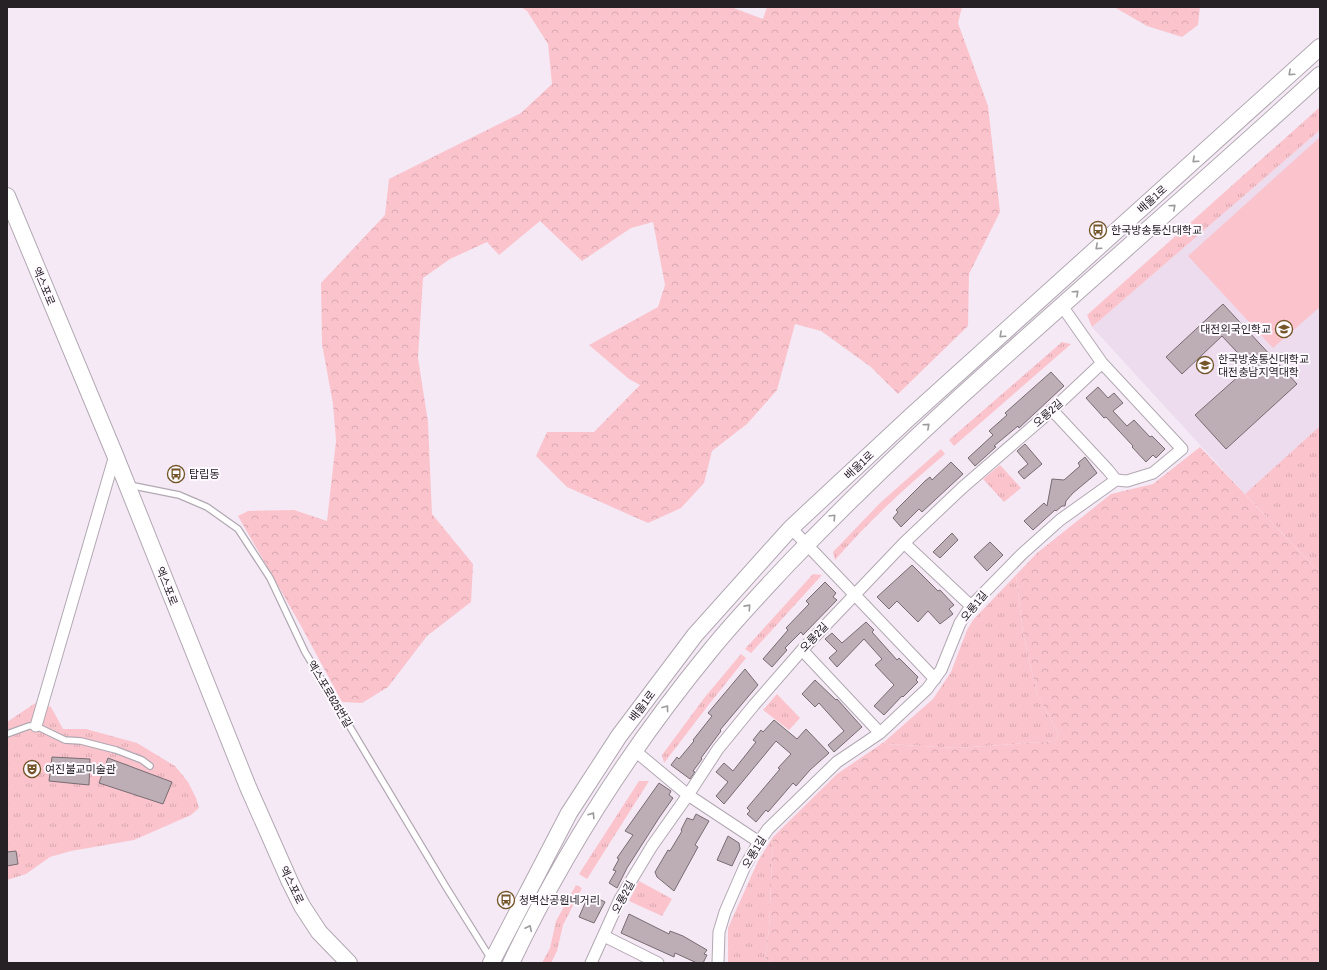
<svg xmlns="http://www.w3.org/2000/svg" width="1327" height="970" font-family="'Archivo Narrow','Noto Sans KR',sans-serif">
  <defs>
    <pattern id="grass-tufts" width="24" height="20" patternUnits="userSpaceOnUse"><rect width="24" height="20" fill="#fbc4cd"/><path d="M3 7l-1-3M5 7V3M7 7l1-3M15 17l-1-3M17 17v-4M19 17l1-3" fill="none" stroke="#d7a8b0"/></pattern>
    <pattern id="forest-crowns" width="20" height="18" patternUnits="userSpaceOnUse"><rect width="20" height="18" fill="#fbc4cd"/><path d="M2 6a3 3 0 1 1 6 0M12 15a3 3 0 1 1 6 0" fill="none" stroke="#d7a8b0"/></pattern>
  </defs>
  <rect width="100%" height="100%" fill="#f4e9f5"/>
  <path fill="#ecdcee" d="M 1320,130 L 1320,426 L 1245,494 L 1092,327 Z"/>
  <path fill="url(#grass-tufts)" d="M 1320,107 L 1320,130 L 1092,327 L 1087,315 Z
    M 1062,342 L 1071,344 L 954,446 L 949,440 Z
    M 1320,426 L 1320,573 L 1245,494 Z
    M 941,449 L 945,454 C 906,487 869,521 835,560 L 833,552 L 880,503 Z
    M 1000,465 L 1021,488 L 1004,502 L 983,479 Z
    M 813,574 L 822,575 L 751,653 L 745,649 Z
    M 1016,575 L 1023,633 L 1037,694 L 1059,735 L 1054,741 L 958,748 L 887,744 L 884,742 L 933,699 L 951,672 L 967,630 L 973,620 Z
    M 741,654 L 746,658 L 710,703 L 664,763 L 662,755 L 705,697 Z
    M 777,694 L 800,718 L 789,730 L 763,710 Z
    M 37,702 L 51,707 L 63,729 L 86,729 L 137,743 L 175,766 L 188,782 L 196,798 L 199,808 L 191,815 L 134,840 L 71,851 L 50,857 L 26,874 L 7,880 L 7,722 Z
    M 639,781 L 649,781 L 587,879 L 579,874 Z
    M 773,837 L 769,929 L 765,958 L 772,963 L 728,963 L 728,928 L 758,861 Z
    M 639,881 L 672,899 L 662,916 L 629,901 Z
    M 576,885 L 582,888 L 563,925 L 557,951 L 551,963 L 542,963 L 550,948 L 556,921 Z"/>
  <path fill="url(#forest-crowns)" d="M 521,7 L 731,7 L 763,19 L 767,7 L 962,7 L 958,23 L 988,106 L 1000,212 L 969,274 L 968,326 L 898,394 L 871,367 L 821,331 L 795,324 L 777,390 L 747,424 L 712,451 L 704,483 L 681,508 L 648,523 L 567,487 L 536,456 L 547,432 L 594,432 L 640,385 L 629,379 L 589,345 L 658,307 L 665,285 L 653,222 L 631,228 L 582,261 L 540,221 L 499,255 L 487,242 L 450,259 L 423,278 L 418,358 L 428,422 L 432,514 L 473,564 L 471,602 L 427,636 L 388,687 L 362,703 L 342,702 L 300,624 L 238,516 L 248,511 L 294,510 L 327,521 L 336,441 L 333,404 L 322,344 L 321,283 L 385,215 L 389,179 L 521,113 L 552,84 L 548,44 L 527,11 Z
    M 1114,7 L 1200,7 L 1198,25 L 1182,37 L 1147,26 Z
    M 1200,447 L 1320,573 L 1320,963 L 772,963 L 765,958 L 769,929 L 773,837 L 837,774 L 884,742 L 887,744 L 958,748 L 1054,741 L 1059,735 L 1037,694 L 1023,633 L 1016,575 L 1037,553 L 1111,494 L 1153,484 Z"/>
  <path fill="#fbc4cd" d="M 1320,137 L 1320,307 L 1273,348 L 1188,256 Z"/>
  <path fill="#bdaeb5" stroke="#796b72" d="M 1223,304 L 1297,384 L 1226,449 L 1195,415 L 1250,366 L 1222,336 L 1182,374 L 1166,357 Z
    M 1051,372 L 1064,386 L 1019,428 L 1018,426 L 994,446 L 996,447 L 975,466 L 968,458 L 993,435 L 989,431 L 1007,415 L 1005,413 Z
    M 1098,387 L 1108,398 L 1114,393 L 1123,403 L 1113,411 L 1127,426 L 1134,420 L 1150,437 L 1152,436 L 1165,449 L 1156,458 L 1153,455 L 1146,462 L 1132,447 L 1133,446 L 1106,417 L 1104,418 L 1086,398 Z
    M 1025,444 L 1042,464 L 1024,479 L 1018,472 L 1028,464 L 1017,451 Z
    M 1085,457 L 1097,473 L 1073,493 L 1066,501 L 1065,506 L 1062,506 L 1056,511 L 1055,510 L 1033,530 L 1024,521 L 1044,503 L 1047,506 L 1052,479 L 1064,480 L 1080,466 L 1078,463 Z
    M 951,462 L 963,474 L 922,512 L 919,509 L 901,527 L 893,518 L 898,512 L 896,510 L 925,481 L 930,477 L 932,480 Z
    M 952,533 L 958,540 L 940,558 L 933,552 Z
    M 990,542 L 1003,555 L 987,571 L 974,557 Z
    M 912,565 L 938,591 L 940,590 L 954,605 L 949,609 L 953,614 L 940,624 L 928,611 L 918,622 L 897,601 L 889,609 L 877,597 Z
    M 825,582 L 836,593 L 833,597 L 837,600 L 803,635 L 801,632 L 785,648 L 787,650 L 772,667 L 763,659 L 788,630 L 786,628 L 809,604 L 806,601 Z
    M 866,622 L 874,630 L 872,632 L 897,660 L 899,658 L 918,677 L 916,680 L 918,682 L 903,697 L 902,696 L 884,715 L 874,706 L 894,685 L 875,665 L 882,659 L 864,639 L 837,667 L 829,658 L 837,651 L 825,639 L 832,633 L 842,643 Z
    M 745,669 L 758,685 L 720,730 L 721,731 L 701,758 L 702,759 L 693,771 L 695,772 L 690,779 L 671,765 L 677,757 L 679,759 L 694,741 L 693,740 L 712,716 L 708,713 Z
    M 815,680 L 836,700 L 837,699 L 862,727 L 834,752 L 828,745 L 844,731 L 819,703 L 815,707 L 802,694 Z
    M 774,720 L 797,739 L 806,729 L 829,753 L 810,770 L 796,786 L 793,783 L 768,812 L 766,810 L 756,822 L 747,814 L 750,811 L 747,808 L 780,769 L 778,768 L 791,754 L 776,741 L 724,804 L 716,796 L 728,782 L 716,772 L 724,763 L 733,771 L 756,742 L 753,740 L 761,730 L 763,732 Z
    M 52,757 L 90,759 L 89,785 L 49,781 Z
    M 108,758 L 172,782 L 163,804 L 99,783 Z
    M 659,783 L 671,791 L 669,795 L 673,798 L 659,818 L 627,868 L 617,888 L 609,883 L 616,871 L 613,870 L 619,859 L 617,858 L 633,835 L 625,831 Z
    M 696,814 L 709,821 L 695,845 L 698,847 L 674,891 L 657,877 L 655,872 L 668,850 L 670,851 L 682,831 L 681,830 L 687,818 L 693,820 Z
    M 728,836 L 739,843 L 740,849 L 732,866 L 717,860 Z
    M 16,851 L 18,864 L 7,866 L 7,852 Z
    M 589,894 L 605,902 L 594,923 L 579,917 Z
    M 629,914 L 669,934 L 670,931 L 683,936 L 707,950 L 704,954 L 707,955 L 703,963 L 697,963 L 675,953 L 674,957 L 621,933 Z"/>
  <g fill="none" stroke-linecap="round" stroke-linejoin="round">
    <g stroke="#b2a8b3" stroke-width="8">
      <path id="lane" d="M 129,485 L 179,495 L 207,507 L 238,529 L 270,578 L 305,652 L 446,887 L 491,959
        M 7,734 L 29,726 L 36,726 L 65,740 L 81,741 L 116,750 L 142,760 L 150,766"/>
    </g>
    <g stroke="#b2a8b3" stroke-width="13">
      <path id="street" d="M 1052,410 L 1108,470 L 1116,480
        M 791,528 L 935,679
        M 904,543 L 971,606
        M 802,650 L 880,733
        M 36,726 L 115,455
        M 634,750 L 688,795 L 759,842
        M 604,936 L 658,963
        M 591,963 L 620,899 L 652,846 L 688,795 L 718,749 L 754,705 L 802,650 L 904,543 L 962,488 L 1052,410 L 1102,363
        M 718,963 L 719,932 L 725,912 L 745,866 L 759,842 L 768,829 L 837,762 L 880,733 L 927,689 L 941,670 L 960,623 L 971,606 L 1022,554 L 1060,520 L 1116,480 L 1127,481 L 1153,473 L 1182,449 L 1102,363 L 1062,306"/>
    </g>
    <g stroke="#b2a8b3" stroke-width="18">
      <path id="secondary" d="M 7,196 L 115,455 L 248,787 L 290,882 L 302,906 L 319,932 L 349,963
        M 491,963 L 569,813 L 619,736 L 695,635 L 791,528 L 910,417 L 1320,47
        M 511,963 C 564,852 632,746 710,651 C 734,621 761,593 787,565 C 856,493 928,425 1002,359 C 1108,264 1215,171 1320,75"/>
    </g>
    <use href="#lane" stroke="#fff" stroke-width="5.5"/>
    <use href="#street" stroke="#fff" stroke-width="11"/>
    <use href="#secondary" stroke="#fff" stroke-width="16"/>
  </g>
  <defs><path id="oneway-chevron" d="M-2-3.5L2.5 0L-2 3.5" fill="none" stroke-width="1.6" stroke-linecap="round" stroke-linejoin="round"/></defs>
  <g stroke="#9d9b9d">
    <use href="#oneway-chevron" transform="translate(1291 73) rotate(138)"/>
    <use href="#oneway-chevron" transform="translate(1195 160) rotate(138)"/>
    <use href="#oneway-chevron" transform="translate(1173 207) rotate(-42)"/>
    <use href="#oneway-chevron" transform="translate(1098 247) rotate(138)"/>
    <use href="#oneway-chevron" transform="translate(1076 293) rotate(-42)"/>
    <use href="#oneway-chevron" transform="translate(1002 335) rotate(138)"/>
    <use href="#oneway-chevron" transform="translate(927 426) rotate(-42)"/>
    <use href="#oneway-chevron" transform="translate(833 517) rotate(-46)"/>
    <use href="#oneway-chevron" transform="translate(748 607) rotate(-48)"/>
    <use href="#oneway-chevron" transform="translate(666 708) rotate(-53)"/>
    <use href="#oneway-chevron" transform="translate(592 815) rotate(-57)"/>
    <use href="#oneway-chevron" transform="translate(529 928) rotate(-64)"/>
  </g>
  <defs>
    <g id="bus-ring" transform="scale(0.9)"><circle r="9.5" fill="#fef8ff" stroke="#735529" stroke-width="1.5"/><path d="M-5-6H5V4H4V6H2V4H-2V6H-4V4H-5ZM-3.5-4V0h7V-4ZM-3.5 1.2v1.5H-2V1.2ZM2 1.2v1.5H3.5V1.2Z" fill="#735529"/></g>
    <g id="school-ring" transform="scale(0.9)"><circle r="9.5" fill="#fef8ff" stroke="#735529" stroke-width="1.5"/><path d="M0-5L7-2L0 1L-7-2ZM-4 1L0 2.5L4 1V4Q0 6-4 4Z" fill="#735529"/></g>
    <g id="theatre-ring" transform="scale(0.9)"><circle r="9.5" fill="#fef8ff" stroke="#735529" stroke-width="1.5"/><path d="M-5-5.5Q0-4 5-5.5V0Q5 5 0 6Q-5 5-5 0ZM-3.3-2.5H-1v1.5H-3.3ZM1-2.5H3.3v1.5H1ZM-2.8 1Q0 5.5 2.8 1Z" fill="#735529"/></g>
  </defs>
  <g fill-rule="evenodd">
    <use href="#bus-ring" x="1098" y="230"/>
    <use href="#school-ring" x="1284" y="329"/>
    <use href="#school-ring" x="1205" y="365"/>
    <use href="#bus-ring" x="176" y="474"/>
    <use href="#theatre-ring" x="32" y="769"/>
    <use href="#bus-ring" x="506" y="900"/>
  </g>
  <g text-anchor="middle" stroke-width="4" stroke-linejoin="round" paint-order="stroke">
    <g font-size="11" fill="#252125" stroke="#fef8ff">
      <text transform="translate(1152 199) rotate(-42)" y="4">배울1로</text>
      <text transform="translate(44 286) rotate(67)" y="4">엑스포로</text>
      <text transform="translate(1048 413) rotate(-42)" y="4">오룡2길</text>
      <text transform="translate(859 465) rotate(-43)" y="4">배울1로</text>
      <text transform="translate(167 586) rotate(68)" y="4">엑스포로</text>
      <text transform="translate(974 606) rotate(-51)" y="4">오룡1길</text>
      <text transform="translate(814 637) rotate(-47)" y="4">오룡2길</text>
      <text transform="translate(330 694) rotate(59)" y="4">엑스포로625번길</text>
      <text transform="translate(642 706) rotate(-53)" y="4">배울1로</text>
      <text transform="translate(754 852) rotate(-59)" y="4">오룡1길</text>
      <text transform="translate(292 885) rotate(64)" y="4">엑스포로</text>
      <text transform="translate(623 897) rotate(-62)" y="4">오룡2길</text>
    </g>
    <g font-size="11" fill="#252125" stroke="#fef8ff" text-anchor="start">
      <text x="1111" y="234">한국방송통신대학교</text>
      <text x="1271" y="333" text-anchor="end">대전외국인학교</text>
      <text x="1218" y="363">한국방송통신대학교<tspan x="1218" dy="13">대전충남지역대학</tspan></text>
      <text x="189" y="478">탑립동</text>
      <text x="45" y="773">여진불교미술관</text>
      <text x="519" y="904">청벽산공원네거리</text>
    </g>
  </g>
  <rect width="1327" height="970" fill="none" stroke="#252125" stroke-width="16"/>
</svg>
